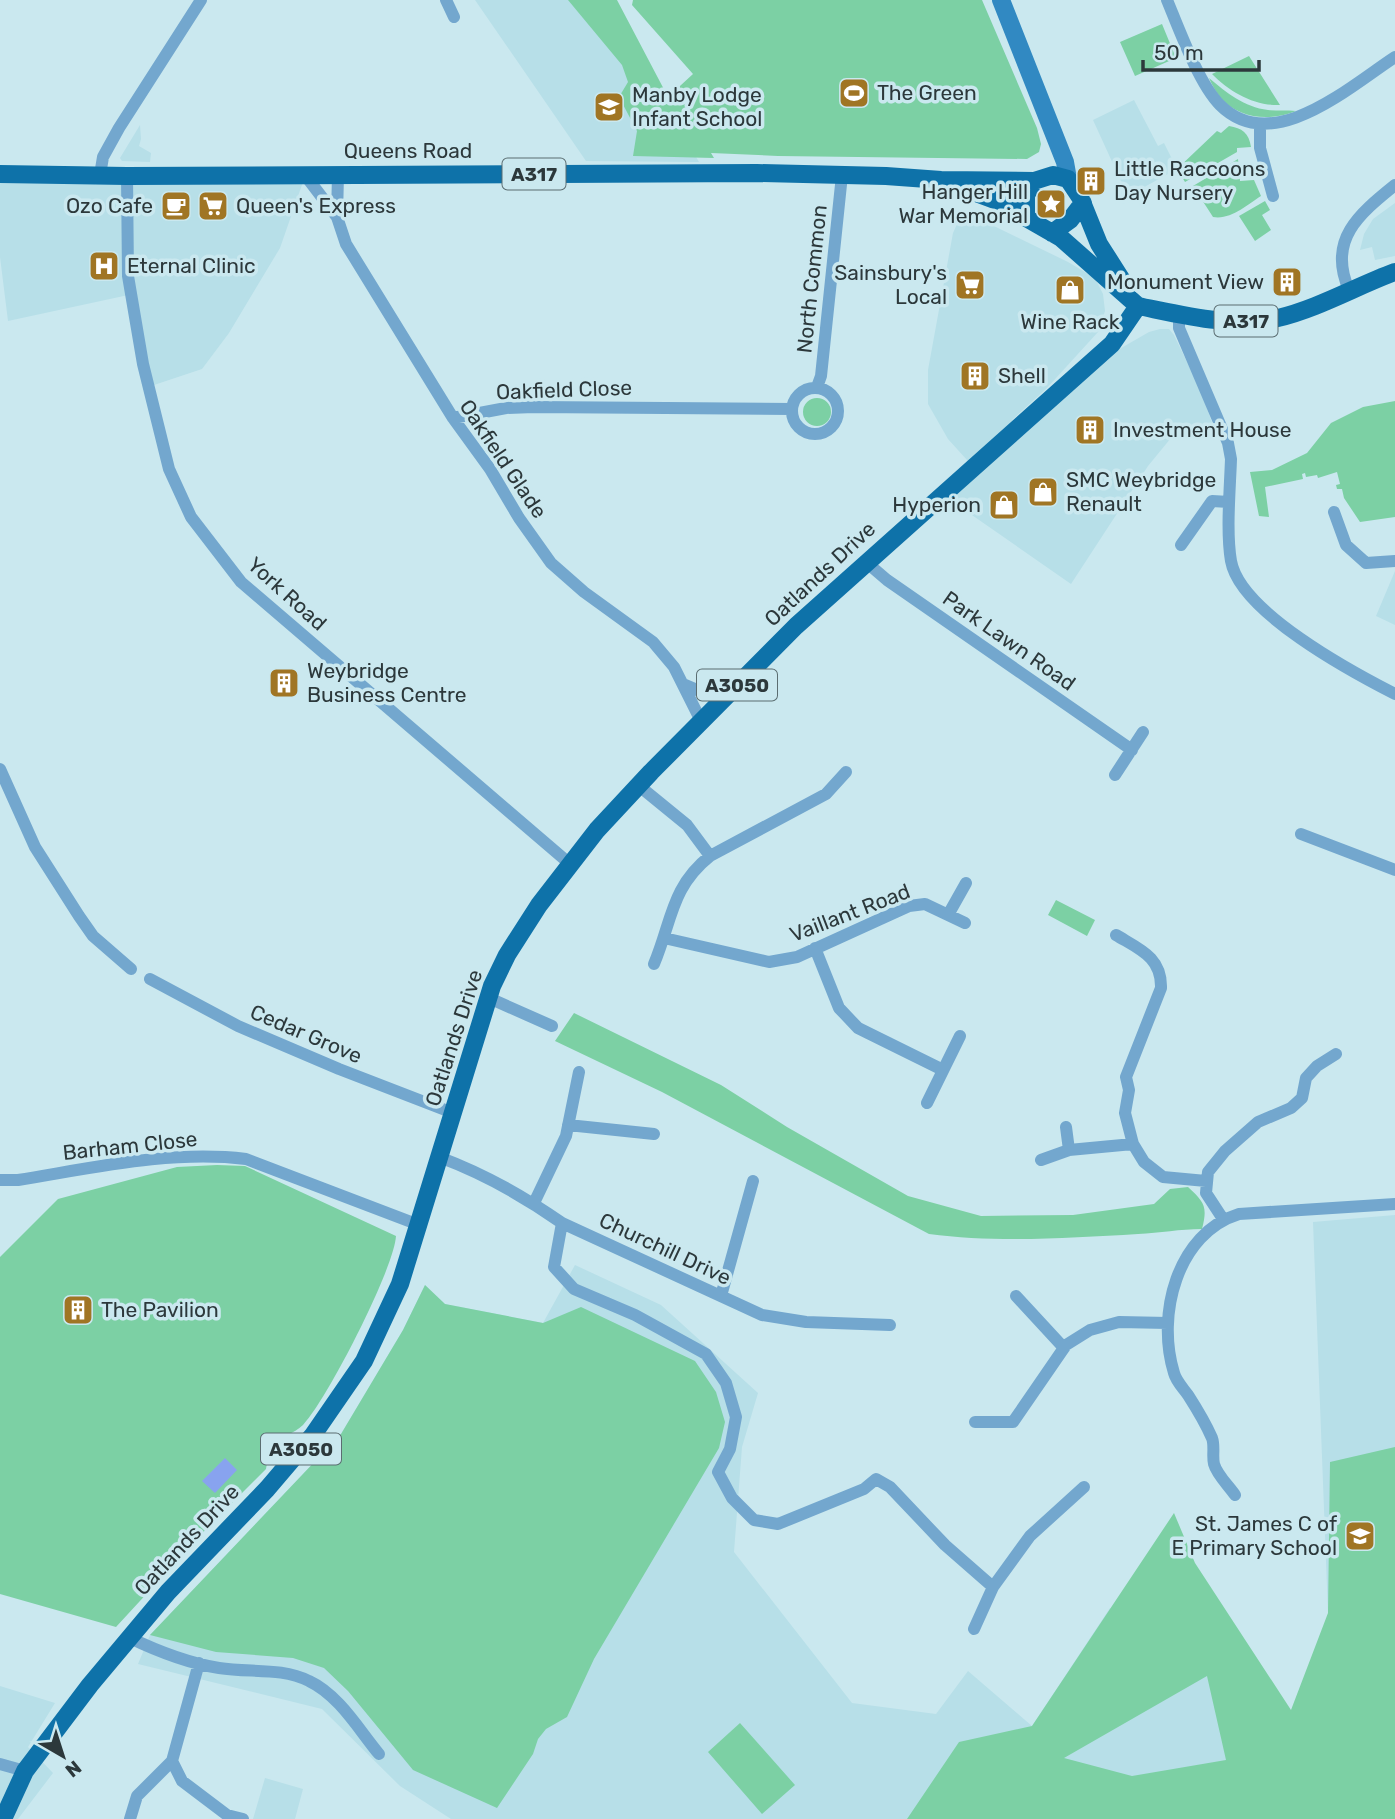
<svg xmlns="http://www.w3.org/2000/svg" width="1395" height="1819" font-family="Rubik,sans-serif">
  <rect width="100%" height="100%" fill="#cae8ef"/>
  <path fill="#b7dfe8" d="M 475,0 L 606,0 L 699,162 L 586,161 Z
    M 1134,100 L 1158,146 L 1164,143 L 1177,169 L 1119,201 L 1116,194 L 1125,190 L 1093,120 Z
    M 140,125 L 141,139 L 139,146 L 151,153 L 150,162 L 122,161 L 120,158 Z
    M 0,178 L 304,179 L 280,248 L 229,333 L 202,369 L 145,388 L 133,294 L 8,321 L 0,257 Z
    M 1395,203 L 1395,256 L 1375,260 L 1372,247 L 1360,250 L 1364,234 L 1373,219 Z
    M 963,211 L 1068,262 L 1095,278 L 1103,294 L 1105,311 L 1098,332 L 1046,389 L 1012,420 L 1023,434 L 1116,351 L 1149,332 L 1160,329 L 1169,329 L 1174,335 L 1201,391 L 1217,437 L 1180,427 L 1148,466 L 1071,584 L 946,497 L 976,470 L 948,439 L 928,404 L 928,370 L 953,233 Z
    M 1395,571 L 1395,625 L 1376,616 Z
    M 1395,1215 L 1395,1788 L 1328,1613 L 1313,1222 Z
    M 575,1265 L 661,1305 L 758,1393 L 742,1447 L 734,1552 L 852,1703 L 936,1714 L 968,1671 L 1032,1726 L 1110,1608 L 1208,1676 L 1272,1819 L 451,1819 L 400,1786 L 322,1709 L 138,1664 L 150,1635 L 341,1434 L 403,1330 L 425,1285 L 445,1304 L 543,1323 Z
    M 0,1686 L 55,1703 L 28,1747 L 53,1773 L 18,1819 L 0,1819 Z
    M 265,1778 L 303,1789 L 295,1819 L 253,1819 Z"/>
  <path fill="#7cd0a4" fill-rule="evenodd" d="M 568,0 L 617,0 L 668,97 L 693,74 L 632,5 L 633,0 L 982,0 L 1037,128 L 1041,144 L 1039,152 L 1027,159 L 778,156 L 711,153 L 714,158 L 633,156 L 637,131 L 619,97 L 628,82 L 622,65 Z
    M 1162,24 L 1176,58 L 1135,76 L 1120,42 Z
    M 1249,56 L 1280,105 C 1254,106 1230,92 1212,74 Z
    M 1209,78 C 1227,93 1244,107 1268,110 C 1277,111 1287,110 1296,111 C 1272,121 1239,120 1220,97 C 1216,92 1212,85 1209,78 Z
    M 1229,126 C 1242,128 1249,133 1251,147 L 1237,148 L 1237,152 L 1185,182 L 1177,169 L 1217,131 L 1221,133 Z
    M 1238,159 L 1240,181 L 1254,180 L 1261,196 C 1247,205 1231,220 1213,217 L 1193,186 Z
    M 1265,201 L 1270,210 L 1262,215 L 1271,230 L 1255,241 L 1239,216 Z
    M803 412a14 14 0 1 1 28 0a14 14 0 1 1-28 0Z
    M 1395,401 L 1395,517 L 1360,522 L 1344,498 L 1342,489 L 1337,489 L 1336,485 L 1340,484 L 1337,472 L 1318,478 L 1317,475 L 1306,477 L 1305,473 L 1302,474 L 1303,479 L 1265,487 L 1269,517 L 1259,516 L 1250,472 L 1272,470 L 1307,453 L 1331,423 L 1363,407 Z
    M 1056,900 L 1095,920 L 1087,936 L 1048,915 Z
    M 574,1013 L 721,1085 L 787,1127 L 908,1196 L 981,1216 L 1073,1215 L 1154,1204 L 1170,1189 L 1188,1187 C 1204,1202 1208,1206 1202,1229 C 1180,1229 1160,1233 1138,1234 C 1070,1238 996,1243 929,1234 L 662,1092 L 555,1041 Z
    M 217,1165 L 245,1166 L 396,1236 C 394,1269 327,1400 303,1425 C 294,1434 280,1437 270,1444 L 266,1469 L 209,1526 L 116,1627 L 0,1594 L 0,1257 L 58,1199 L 177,1167 Z
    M 425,1285 L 445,1304 L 543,1323 L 581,1307 L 695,1361 L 716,1392 L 725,1422 L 719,1448 L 594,1659 L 567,1717 L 546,1729 L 538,1739 L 533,1754 L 497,1808 L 413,1770 L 348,1691 L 324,1668 L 293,1658 L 216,1652 L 150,1635 L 341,1434 L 403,1330 Z
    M 1395,1447 L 1395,1819 L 907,1819 L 959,1742 L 1032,1726 L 1174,1513 L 1195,1563 L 1291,1710 L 1328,1613 L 1330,1462 ZM 1207,1676 L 1226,1760 L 1132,1776 L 1064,1758 Z
    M 740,1723 L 795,1785 L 762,1814 L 708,1752 Z"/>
  <path fill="#88a3ef" d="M 225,1458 L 237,1470 L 215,1493 L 202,1481 Z"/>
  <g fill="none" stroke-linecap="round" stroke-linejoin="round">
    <path stroke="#73a7ce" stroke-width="12" d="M 446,0 L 454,17
      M 1167,0 C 1179,29 1199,84 1220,105 C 1272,157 1349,87 1395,57
      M 1260,125 L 1260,148 L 1273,196
      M 338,174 L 337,217 L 346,244 L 453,418 L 490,469 L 519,518 L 551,563 L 584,592 L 653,642 L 674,667 L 701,721
      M 100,175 L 103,157 L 119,128 L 201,0
      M 305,175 L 337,217
      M 127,176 L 128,276 L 143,364 L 169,469 L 191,517 L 241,582 L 570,864
      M 1349,290 C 1327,240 1359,214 1395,185
      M 1179,313 L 1179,328 L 1228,443 L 1231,459 C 1230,489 1226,532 1231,561 C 1240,612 1352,672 1395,694
      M 817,387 L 821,376 L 842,175
      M792 411a23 23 0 1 1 46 0a23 23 0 1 1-46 0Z
      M 453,418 L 506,408 L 534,407 L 792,409
      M 1334,512 L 1346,545 L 1366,563 L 1395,561
      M 1181,545 L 1212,501 L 1229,502
      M 866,562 L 887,580 L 1132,750
      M 683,684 L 721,700
      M 0,769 L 35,847 L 79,916 L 93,936 L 131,969
      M 1115,775 L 1143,732
      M 638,785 L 687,825 L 710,856
      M 1301,834 L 1395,870
      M 948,915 L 966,883
      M 1116,935 C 1139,949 1162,957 1161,988 L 1126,1077 L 1129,1090 L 1125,1113 L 1133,1144 L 1144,1162 L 1163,1177 L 1206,1181
      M 664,938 L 769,962 L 797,957 L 909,906 L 925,904 L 965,923
      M 815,948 L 839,1008 L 858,1028 L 943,1070
      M 654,964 C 672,921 671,887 710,856 L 826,794 L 846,772
      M 150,979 L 238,1026 L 339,1069 L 453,1113
      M 489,998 L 552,1026
      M 927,1103 L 960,1036
      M 568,1125 L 654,1134
      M 1066,1127 L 1069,1150 L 1133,1144
      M 439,1157 C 482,1173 525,1197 562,1223 L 762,1315 L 806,1322 L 890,1325
      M 1041,1160 L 1069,1150
      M 0,1180 L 18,1180 C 93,1168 170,1150 246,1159 L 419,1225
      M 534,1203 L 566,1136 L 579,1072
      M 1223,1219 L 1206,1193 L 1208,1172 L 1225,1151 L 1258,1122 L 1291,1108 L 1302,1098 L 1306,1078 L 1317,1066 L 1336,1054
      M 562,1223 L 554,1267 L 574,1289 L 635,1315 L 706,1354 L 726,1383 L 736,1417 L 730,1449 L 718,1472 L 732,1498 L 754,1520 L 778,1524 L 864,1489 L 876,1479 L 890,1487 L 945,1545 L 993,1587 L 974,1629
      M 721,1296 L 753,1181
      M 1016,1296 L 1064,1348
      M 975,1422 L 1013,1422 L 1066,1345 L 1090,1330 L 1119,1322 L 1168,1323
      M 1235,1495 C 1229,1486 1217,1475 1214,1464 C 1212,1456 1215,1446 1212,1438 C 1205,1422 1197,1409 1188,1395 C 1183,1388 1176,1381 1174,1373 C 1156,1315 1177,1233 1239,1214 L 1395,1204
      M 993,1587 L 1030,1536 L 1084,1487
      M 128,1637 C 157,1651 187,1663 219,1668 C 250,1673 281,1667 309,1681 C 339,1695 359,1730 379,1754
      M 199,1663 L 172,1761 L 182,1781 L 227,1815 L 243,1819
      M 0,1764 L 25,1771
      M 130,1819 L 137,1796 L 172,1761"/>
    <path stroke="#3189c2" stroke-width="18" d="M 1001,0 L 1065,162 L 1068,179"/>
    <path stroke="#0e72a9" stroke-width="18" d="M 0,174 L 127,176 L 757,173 L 886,176 L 941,180 L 1034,181
      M 960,187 L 995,200 L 1061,238 L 1138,306
      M 1026,217 L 1026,195 L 1034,181 L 1053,175 L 1068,179 L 1080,197 L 1099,244 L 1127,288
      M 1052,233 L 1070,220 L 1083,203
      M 1138,306 C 1183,315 1233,328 1278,318 C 1317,309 1357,286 1395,272
      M 3,1819 L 25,1771 L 90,1685 L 168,1592 L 267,1489 L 313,1435 L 364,1361 L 400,1284 L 492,986 L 507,955 L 539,905 L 597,830 L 651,772 L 796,626 L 1112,344 L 1138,306"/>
  </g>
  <defs>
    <g id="stadium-square" transform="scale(1.575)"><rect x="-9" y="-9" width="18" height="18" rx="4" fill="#a07524" stroke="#cae8ef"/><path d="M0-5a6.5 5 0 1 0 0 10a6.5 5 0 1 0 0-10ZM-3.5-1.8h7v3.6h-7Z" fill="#fff"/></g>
    <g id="school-square" transform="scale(1.575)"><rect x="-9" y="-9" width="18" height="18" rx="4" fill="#a07524" stroke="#cae8ef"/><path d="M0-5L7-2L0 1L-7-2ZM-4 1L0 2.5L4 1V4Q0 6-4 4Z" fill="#fff"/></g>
    <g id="building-square" transform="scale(1.575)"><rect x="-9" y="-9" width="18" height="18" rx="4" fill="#a07524" stroke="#cae8ef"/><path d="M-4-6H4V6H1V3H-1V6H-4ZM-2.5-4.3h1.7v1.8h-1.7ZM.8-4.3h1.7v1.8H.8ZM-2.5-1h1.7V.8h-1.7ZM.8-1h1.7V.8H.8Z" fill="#fff"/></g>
    <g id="sight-square" transform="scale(1.575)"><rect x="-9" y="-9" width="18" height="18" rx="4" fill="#a07524" stroke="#cae8ef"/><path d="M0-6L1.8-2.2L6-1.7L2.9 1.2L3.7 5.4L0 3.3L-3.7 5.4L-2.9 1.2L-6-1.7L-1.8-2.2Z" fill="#fff"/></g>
    <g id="cafe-square" transform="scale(1.575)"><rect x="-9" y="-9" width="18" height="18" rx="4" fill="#a07524" stroke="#cae8ef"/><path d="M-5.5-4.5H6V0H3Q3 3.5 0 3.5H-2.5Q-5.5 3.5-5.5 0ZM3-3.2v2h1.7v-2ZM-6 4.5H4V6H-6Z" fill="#fff"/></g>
    <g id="supermarket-square" transform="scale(1.575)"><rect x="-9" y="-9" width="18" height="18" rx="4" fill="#a07524" stroke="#cae8ef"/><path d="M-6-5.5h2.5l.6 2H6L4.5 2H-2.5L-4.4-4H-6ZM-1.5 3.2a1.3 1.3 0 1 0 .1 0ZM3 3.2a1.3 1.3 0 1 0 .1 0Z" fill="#fff"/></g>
    <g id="hospital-square" transform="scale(1.575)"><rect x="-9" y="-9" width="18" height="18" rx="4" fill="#a07524" stroke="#cae8ef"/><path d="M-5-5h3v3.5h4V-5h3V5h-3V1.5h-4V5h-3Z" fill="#fff"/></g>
    <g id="shop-square" transform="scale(1.575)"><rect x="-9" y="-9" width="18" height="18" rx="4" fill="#a07524" stroke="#cae8ef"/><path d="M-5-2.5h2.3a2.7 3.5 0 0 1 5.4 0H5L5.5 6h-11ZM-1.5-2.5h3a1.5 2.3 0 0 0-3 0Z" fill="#fff"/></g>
  </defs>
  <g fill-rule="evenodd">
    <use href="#stadium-square" x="854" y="93"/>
    <use href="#school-square" x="609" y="107"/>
    <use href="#building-square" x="1091" y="181"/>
    <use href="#sight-square" x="1051" y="204"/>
    <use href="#cafe-square" x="176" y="206"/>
    <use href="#supermarket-square" x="213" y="206"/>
    <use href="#hospital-square" x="104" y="266"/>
    <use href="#building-square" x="1287" y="282"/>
    <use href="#supermarket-square" x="970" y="285"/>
    <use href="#shop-square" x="1070" y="290"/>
    <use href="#building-square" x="975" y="376"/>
    <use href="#building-square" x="1090" y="430"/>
    <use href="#shop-square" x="1043" y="492"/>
    <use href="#shop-square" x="1004" y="505"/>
    <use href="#building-square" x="284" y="683"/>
    <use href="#building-square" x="78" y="1310"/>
    <use href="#school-square" x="1360" y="1536"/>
  </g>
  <g text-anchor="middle" stroke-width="7" stroke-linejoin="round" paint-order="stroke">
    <g fill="#cae8ef" stroke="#5b6d71" stroke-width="2">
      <rect x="502.5" y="158.5" width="63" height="31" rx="5"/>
      <rect x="1214.5" y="305.5" width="63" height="31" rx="5"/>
      <rect x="697" y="669.5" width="80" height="31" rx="5"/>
      <rect x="261" y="1433.5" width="80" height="31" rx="5"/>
    </g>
    <g font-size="19" font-weight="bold" fill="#2c383b">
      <text x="534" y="181">A317</text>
      <text x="1246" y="328">A317</text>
      <text x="737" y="692">A3050</text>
      <text x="301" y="1456">A3050</text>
    </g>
    <g font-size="21" fill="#2c383b" stroke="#cae8ef" text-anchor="start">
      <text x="877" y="100">The Green</text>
      <text x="632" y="102">Manby Lodge<tspan x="632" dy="24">Infant School</tspan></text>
      <text x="1114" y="176">Little Raccoons<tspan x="1114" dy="24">Day Nursery</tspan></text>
      <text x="1028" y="199" text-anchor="end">Hanger Hill<tspan x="1028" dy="24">War Memorial</tspan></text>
      <text x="153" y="213" text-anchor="end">Ozo Cafe</text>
      <text x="236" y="213">Queen's Express</text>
      <text x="127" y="273">Eternal Clinic</text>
      <text x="947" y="280" text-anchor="end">Sainsbury's<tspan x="947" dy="24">Local</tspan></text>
      <text x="1264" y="289" text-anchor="end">Monument View</text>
      <text x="1070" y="329" text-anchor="middle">Wine Rack</text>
      <text x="998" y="383">Shell</text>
      <text x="1113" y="437">Investment House</text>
      <text x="1066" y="487">SMC Weybridge<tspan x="1066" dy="24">Renault</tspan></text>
      <text x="981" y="512" text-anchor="end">Hyperion</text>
      <text x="307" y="678">Weybridge<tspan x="307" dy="24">Business Centre</tspan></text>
      <text x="101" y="1317">The Pavilion</text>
      <text x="1337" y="1531" text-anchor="end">St. James C of<tspan x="1337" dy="24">E Primary School</tspan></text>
    </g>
    <g font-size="21" fill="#2c383b" stroke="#cae8ef">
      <text x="408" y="158">Queens Road</text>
      <text transform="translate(812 279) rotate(-84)" y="7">North Common</text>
      <text transform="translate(564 390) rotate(-2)" y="7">Oakfield Close</text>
      <text transform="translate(503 459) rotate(56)" y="7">Oakfield Glade</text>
      <text transform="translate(820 574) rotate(-43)" y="7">Oatlands Drive</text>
      <text transform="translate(287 594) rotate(42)" y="7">York Road</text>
      <text transform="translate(1009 641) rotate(35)" y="7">Park Lawn Road</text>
      <text transform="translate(850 913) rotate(-21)" y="7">Vaillant Road</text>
      <text transform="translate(306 1034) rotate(23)" y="7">Cedar Grove</text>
      <text transform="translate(454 1038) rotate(-72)" y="7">Oatlands Drive</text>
      <text transform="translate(130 1146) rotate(-6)" y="7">Barham Close</text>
      <text transform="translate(665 1249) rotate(25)" y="7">Churchill Drive</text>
      <text transform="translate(187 1540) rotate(-47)" y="7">Oatlands Drive</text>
    </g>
  </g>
  <g transform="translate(63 1756) rotate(141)" stroke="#cae8ef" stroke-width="5" paint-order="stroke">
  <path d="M0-5L12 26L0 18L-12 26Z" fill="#2c383b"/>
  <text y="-10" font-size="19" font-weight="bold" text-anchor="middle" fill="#2c383b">N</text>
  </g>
  <path d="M1143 60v10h116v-10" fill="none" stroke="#2c383b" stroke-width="3.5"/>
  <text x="1154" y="60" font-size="21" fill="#2c383b" stroke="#cae8ef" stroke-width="5" paint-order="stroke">50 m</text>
</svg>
